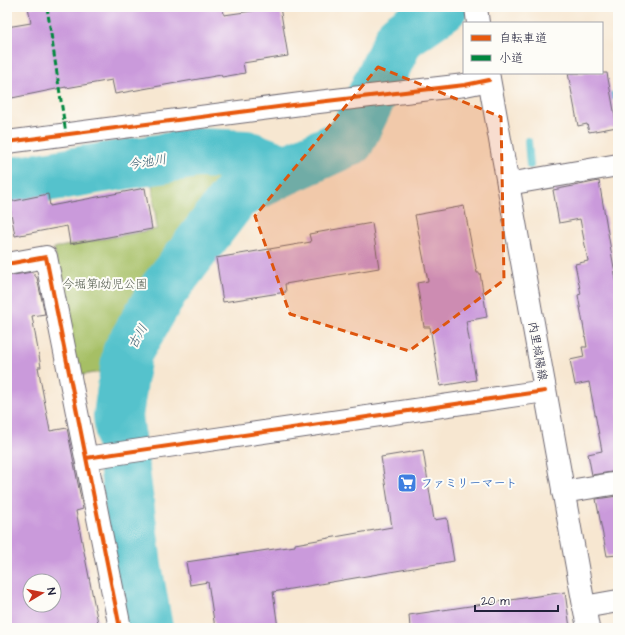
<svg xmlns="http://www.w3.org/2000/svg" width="625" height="635" font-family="'Architects Daughter','Klee One',sans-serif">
  <rect width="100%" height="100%" fill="#fdfcf7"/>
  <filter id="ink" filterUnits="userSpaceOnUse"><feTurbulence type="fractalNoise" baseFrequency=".025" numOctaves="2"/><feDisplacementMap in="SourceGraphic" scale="8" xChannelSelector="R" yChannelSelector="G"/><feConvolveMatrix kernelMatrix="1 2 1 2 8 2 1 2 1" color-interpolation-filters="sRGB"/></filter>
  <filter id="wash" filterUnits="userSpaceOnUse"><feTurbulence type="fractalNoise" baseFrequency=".012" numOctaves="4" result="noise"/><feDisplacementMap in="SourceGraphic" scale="16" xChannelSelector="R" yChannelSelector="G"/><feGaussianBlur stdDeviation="0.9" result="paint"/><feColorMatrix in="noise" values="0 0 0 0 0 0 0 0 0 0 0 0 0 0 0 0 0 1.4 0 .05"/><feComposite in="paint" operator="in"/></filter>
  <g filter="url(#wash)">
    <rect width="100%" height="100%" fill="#f7e7d1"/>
    <path fill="#a6bf65" stroke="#647050" d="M 213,171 L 222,177 L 215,197 L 127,330 L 110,370 L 77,376 L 54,248 L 157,229 L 152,184 Z"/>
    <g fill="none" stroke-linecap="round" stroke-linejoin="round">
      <path stroke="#55c2cc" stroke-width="8" d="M 603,98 L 618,95
        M 528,141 L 530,165"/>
      <path stroke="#55c2cc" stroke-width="50" d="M 7,183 L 197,153 L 246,155 L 286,170
        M 148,628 L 137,566 L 118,416 L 127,353 L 164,289 L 236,195 L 286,170 L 350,141 L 400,37 L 443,7"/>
    </g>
    <g id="blocks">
      <path fill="#ca9adb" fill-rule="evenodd" d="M 28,7 L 223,7 L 224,15 L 280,7 L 288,56 L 243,63 L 245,73 L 222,77 L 221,75 L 115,94 L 112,80 L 66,88 L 66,87 L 7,99 L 7,27 L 31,23 Z
        M 568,73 L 607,73 L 617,127 L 589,132 L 587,124 L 578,126 Z
        M 599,181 L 618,291 L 618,471 L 592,475 L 588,454 L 602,451 L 589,382 L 575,385 L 570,360 L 584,357 L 582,347 L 587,347 L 578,295 L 581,294 L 575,264 L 588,261 L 580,219 L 559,223 L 553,190 Z
        M 145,188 L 152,229 L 70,244 L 67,226 L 15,236 L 9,202 L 48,194 L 50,206 Z
        M 464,206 L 477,273 L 480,273 L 487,317 L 466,321 L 476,380 L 440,386 L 430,327 L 424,327 L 417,283 L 428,281 L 415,215 Z
        M 372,223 L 379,268 L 285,284 L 286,292 L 223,302 L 216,258 L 311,242 L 309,234 Z
        M 32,272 L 37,278 L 45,314 L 32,316 L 41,367 L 38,367 L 50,431 L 67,428 L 83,509 L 76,511 L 99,628 L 7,628 L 7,276 ZM 30,581 L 54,581 L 54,605 L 30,605 Z
        M 423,450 L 434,520 L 447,518 L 454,561 L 273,592 L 278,628 L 215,628 L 208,582 L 190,585 L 186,562 L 295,546 L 295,544 L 392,527 L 381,457 Z
        M 618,496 L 618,555 L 607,556 L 596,499 Z
        M 565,592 L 570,628 L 410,628 L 409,615 Z"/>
    </g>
  </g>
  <g filter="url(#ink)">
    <use href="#blocks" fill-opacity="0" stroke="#6d6770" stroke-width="1"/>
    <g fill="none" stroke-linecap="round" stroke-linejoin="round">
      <g stroke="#6d6770" stroke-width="24">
        <path id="minor" d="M 7,142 L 301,104 L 465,85 L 489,80
          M 508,184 L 618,165
          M 7,264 L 46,257 L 120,628
          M 86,458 L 545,391
          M 563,492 L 618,483
          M 584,607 L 618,601"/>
      </g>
      <g stroke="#6d6770" stroke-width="24">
        <path id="major" d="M 476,7 L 478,23
          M 488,73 L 588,628"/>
      </g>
      <use href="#minor" stroke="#fff" stroke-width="22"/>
      <use href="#major" stroke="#fff" stroke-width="22"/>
      <path stroke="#00873e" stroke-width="3" stroke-dasharray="6 3" stroke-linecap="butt" d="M 47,7 L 66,134"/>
      <g stroke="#fdfcf7" stroke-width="6">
        <path id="cycleway" d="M 7,142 L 301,104 L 465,85 L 489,80
          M 7,264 L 46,257 L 120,628
          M 86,458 L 545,391"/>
      </g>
      <use href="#cycleway" stroke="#e8590c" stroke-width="4"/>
    </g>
  </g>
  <path fill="#de560e" fill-opacity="0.2" stroke="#de560e" stroke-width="3" stroke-dasharray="8 5" stroke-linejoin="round" d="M 378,67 L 501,117 L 504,280 L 409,351 L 290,314 L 255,216 Z"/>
  <defs>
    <g id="supermarket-square" transform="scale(1)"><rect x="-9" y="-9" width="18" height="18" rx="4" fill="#3f7fe0" stroke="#fdfcf7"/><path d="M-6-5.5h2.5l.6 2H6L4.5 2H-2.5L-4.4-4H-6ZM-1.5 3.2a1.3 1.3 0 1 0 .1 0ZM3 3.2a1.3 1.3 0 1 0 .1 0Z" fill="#fff"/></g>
  </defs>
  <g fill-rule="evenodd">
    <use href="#supermarket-square" x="407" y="483"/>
  </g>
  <g text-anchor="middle" stroke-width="4" stroke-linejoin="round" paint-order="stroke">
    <g font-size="12" fill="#50594a" stroke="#fdfcf7">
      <text x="105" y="288">今堀第1幼児公園</text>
    </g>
    <g font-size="12" fill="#22223b" stroke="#fdfcf7">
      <text transform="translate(538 351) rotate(80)" y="4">内里城陽線</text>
    </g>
    <g font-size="12" font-weight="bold" fill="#366cbe" stroke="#fdfcf7" text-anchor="start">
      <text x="421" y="487">ファミリーマート</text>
    </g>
    <g font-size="13" font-style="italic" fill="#345a6e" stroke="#fdfcf7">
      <text transform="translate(147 161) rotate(-9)" y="5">今池川</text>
      <text transform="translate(137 336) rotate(-60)" y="5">古川</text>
    </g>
  </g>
  <rect width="625" height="635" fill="none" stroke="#fdfcf7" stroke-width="24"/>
  <rect x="463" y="22" width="140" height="52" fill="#fdfcf7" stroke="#a5a5ac"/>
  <rect x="471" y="35" width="20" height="6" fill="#e8590c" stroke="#a5a5ac"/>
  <text x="499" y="42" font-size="12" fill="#22223b">自転車道</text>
  <rect x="471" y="55" width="20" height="6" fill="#00873e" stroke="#a5a5ac"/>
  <text x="499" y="62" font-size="12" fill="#22223b">小道</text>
  <g transform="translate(42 593) rotate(80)"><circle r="19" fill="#fdfcf7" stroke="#a5a5ac"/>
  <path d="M0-3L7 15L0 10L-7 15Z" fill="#c8321e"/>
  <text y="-6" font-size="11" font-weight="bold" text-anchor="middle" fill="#22223b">N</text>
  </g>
  <path d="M475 605v6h83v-6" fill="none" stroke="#22223b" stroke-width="2"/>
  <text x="481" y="605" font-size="12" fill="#22223b" stroke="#fdfcf7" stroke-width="3" paint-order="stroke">20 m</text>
</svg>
